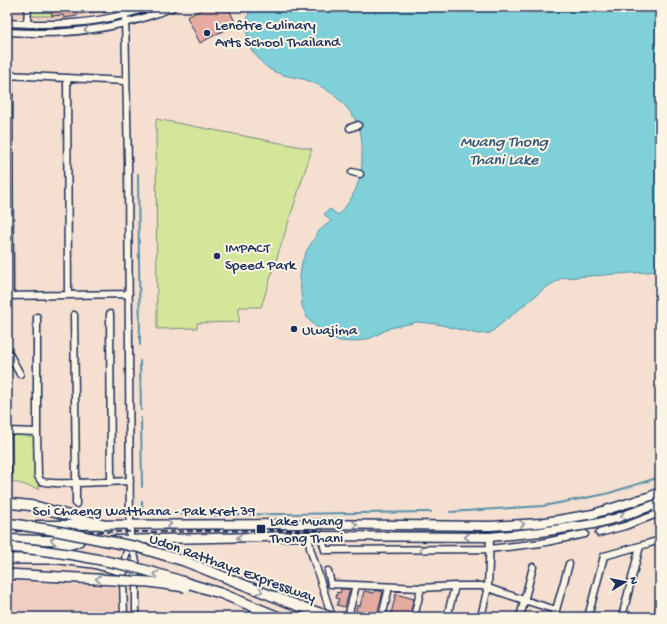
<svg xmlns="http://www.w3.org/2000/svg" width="667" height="624" font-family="'Gochi Hand',sans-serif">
  <rect width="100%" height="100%" fill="#f5dfd0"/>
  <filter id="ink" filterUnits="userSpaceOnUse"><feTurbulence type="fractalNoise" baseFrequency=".025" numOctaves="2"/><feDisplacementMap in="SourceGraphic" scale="8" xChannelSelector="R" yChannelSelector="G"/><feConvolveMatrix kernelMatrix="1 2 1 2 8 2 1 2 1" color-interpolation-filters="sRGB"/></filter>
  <g filter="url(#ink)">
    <path fill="#f0cfc2" d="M 7,7 L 135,7 L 127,10 L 63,19 L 7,17 Z
      M 7,581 L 118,587 L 118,617 L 7,617 Z"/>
    <path fill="#d4e69a" stroke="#788a7c" d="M 28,7 L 51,7 L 52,16 L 27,16 Z
      M 156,119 L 312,149 L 261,307 L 239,307 L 239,322 L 197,323 L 197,328 L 157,329 Z
      M 10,435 L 39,436 L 39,489 L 11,481 Z"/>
    <path fill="#7fd0d8" stroke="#5790a7" d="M 251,7 L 660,7 L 660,271 L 562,278 L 545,288 L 490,333 L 478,334 L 437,324 L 417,322 L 390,328 L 371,338 L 353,342 L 340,341 L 328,336 L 319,330 L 308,319 L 302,306 L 300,277 L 302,262 L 307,250 L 319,231 L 331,221 L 324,214 L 330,209 L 338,215 C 354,199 363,178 362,155 C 362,145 362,134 358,125 C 348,104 328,87 306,80 C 295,77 282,76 271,70 C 266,67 262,63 258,58 C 255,54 251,50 250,46 C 245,32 246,20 251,7 Z"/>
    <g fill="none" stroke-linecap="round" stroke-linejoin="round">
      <path stroke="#5790a7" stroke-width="2" d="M 138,174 L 140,345
        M 140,361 L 141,410
        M 141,418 L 142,487
        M 142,501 L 142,513 L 216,515 L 431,512
        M 450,512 L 543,506 L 606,494 L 660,477"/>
    </g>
    <path fill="#e5aba0" stroke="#1b2f5e" d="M 51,7 L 123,7 L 123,9 L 103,13 L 102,11 L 77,14 L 77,16 L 64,18 L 63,15 L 52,16 Z
      M 207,7 L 228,7 L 236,24 L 200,43 L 187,17 Z
      M 341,589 L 350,589 L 345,607 L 337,605 L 339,599 L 336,598 L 337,592 L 340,593 Z
      M 375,590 L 383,592 L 376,617 L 357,617 L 358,612 L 356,611 L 357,605 L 360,606 L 364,591 L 374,593 Z
      M 396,594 L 414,599 L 409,617 L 390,617 Z"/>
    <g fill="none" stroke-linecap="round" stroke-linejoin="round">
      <g stroke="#1b2f5e" stroke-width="9">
        <path id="minor" d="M 125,15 L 128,164 L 130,540 L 136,561 L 136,617
          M 7,23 C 46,25 88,25 126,14 C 134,12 142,9 150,7
          M 27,24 L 28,7
          M 7,32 C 65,36 119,30 173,7
          M 7,75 L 126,81
          M 9,75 L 10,296
          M 67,78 L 68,295
          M 350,128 L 358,125
          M 352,172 L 360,174
          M 7,296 L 129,294
          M 110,314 L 111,482
          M 74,315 L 76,483 L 76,504
          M 37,317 L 37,432
          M 7,350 L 20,374
          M 7,397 L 8,478
          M 7,431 L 37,432 L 38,476 C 38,476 40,480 41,481 C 49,486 116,481 130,481
          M 654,505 L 660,519
          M 599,533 L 625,526 L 660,513
          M 309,536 L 310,548 L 332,617
          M 321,536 L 325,550 L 489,549 L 541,543 L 585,534
          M 123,567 L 129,543
          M 328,571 L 331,584 L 421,588 L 455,586 L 482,586 L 524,600 L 556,610
          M 123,579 L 124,617
          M 349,613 L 356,585
          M 382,617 L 389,587
          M 414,617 L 421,588
          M 447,617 L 455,586
          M 481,617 L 488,587 L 490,537
          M 520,617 L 533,567
          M 554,617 L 569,564
          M 588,617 L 604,556 L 640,546 L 660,540
          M 622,617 L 640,546
          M 657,617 L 660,605"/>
      </g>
      <g stroke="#1b2f5e" stroke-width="11">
        <path id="major" d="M 37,525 L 309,524 L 490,526 L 540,523 L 593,514 L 651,496 L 660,492
          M 7,539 L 77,541
          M 113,540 L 309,536 L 490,537 L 541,532 L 594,524 L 617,518 L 660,503"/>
      </g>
      <g stroke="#1b2f5e" stroke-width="12">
        <path id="highway" d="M 7,503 L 35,506 L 103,525
          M 50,551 L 61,548 L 79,541
          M 7,559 L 59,559 L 93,563 L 123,571
          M 220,593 L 279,617"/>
      </g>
      <use href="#minor" stroke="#fcf5e5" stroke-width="6"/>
      <use href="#major" stroke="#fcf5e5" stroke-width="8"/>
      <use href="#highway" stroke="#fcf5e5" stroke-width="9"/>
      <path stroke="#1b2f5e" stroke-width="2" stroke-dasharray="6 3" stroke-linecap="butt" d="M 7,531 L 151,532 L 262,530 L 323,530"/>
      <g stroke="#1b2f5e" stroke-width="12" stroke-linecap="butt">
        <path id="highway-bridge" d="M 7,523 L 52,530 L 137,547 L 184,561 L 285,601 L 331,617
          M 7,547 C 51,550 95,558 137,568 C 165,575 192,585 220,593
          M 7,574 L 149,582 L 185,587"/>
      </g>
      <use href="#highway-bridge" stroke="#fcf5e5" stroke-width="9"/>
    </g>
    <defs><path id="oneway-chevron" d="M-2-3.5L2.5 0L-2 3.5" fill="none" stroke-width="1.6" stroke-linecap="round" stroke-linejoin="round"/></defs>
    <g stroke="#8c92a2">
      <use href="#oneway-chevron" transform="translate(87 30) rotate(172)"/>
      <use href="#oneway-chevron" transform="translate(623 516) rotate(161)"/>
      <use href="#oneway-chevron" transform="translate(169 524)"/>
      <use href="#oneway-chevron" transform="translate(522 524) rotate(-3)"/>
      <use href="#oneway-chevron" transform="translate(355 525)"/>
      <use href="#oneway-chevron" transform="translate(467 537) rotate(180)"/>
      <use href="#oneway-chevron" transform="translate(239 538) rotate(179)"/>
      <use href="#oneway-chevron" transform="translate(53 540) rotate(-178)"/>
      <use href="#oneway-chevron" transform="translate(422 550) rotate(179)"/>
      <use href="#oneway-chevron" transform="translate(156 574) rotate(-163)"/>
      <use href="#oneway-chevron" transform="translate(98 579) rotate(-177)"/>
      <use href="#oneway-chevron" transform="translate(260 591) rotate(22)"/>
    </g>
  </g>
  <g fill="#1b2f5e" stroke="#fcf5e5" stroke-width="1.5">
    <circle cx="207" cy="33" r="4"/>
    <circle cx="217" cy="256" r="4"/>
    <circle cx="294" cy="329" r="4"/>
    <rect x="256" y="524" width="10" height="10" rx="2"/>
  </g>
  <g text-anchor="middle" stroke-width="4" stroke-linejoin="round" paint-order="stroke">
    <g font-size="15" fill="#1b2f5e" stroke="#fcf5e5" text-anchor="start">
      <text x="215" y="29">Lenôtre Culinary<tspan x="215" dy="17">Arts School Thailand</tspan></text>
      <text x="225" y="252">IMPACT<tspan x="225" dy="17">Speed Park</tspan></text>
      <text x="302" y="334">Uwajima</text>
      <text x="270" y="525">Lake Muang<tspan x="270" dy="17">Thong Thani</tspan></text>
    </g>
    <g font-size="15" fill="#1b2f5e" stroke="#fcf5e5">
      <text x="144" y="515">Soi Chaeng Watthana - Pak Kret 39</text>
      <text transform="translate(233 567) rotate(20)" y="5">Udon Ratthaya Expressway</text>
    </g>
    <g font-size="16" font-style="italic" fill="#34577c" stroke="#fcf5e5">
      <text x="504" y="146">Muang Thong<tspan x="504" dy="18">Thani Lake</tspan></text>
    </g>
  </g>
  <rect width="667" height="624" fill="none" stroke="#fcf5e5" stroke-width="24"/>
  <rect x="12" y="12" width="643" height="600" fill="none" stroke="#1b2f5e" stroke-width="1.5" filter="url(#ink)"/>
  <g transform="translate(625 582) rotate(80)" stroke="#fcf5e5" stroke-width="3" paint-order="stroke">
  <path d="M0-3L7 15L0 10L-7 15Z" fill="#1b2f5e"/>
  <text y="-6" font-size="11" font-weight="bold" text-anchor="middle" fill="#1b2f5e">N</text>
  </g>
</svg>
